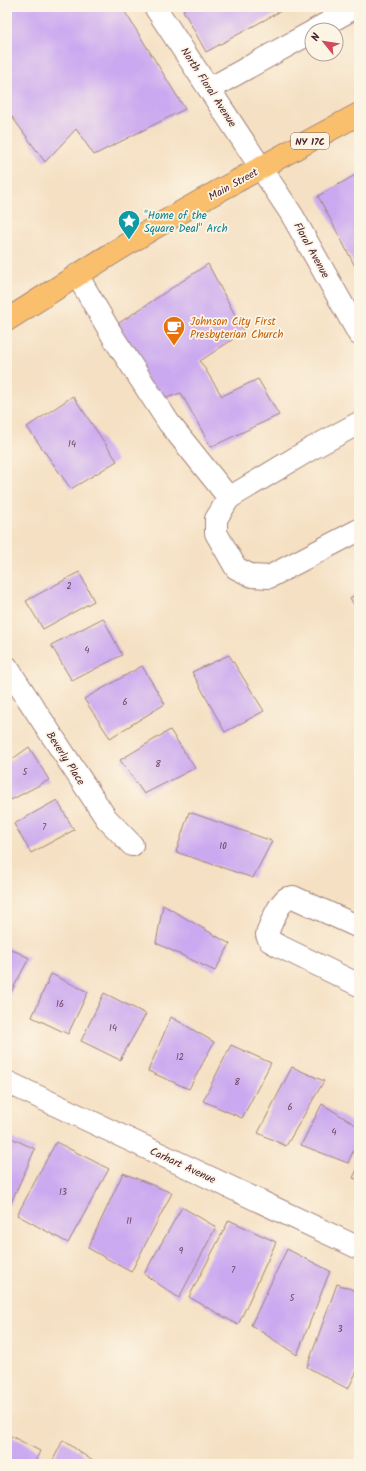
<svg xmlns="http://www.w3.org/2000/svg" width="366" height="1471" font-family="Kalam,sans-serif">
  <rect width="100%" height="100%" fill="#fcf5e5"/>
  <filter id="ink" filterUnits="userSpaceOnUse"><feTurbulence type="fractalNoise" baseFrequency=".025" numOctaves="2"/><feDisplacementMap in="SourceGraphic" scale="8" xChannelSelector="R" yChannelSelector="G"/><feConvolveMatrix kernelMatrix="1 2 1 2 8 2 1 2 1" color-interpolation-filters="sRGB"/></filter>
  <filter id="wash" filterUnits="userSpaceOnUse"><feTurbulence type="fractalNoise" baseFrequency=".012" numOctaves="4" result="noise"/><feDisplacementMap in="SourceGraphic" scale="16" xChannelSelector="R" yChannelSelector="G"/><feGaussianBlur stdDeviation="0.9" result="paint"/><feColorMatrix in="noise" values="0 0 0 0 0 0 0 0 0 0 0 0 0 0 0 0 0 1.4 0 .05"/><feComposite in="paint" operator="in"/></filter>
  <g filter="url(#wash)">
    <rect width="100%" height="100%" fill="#f5e0c3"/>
    <g id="blocks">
      <path fill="#cba9f0" d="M 7,7 L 122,7 L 185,109 L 94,155 L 76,129 L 45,162 L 7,110 Z
        M 188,7 L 288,7 L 206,52 L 183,10 Z
        M 359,173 L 359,266 L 356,268 L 318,196 Z
        M 208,264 L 244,332 L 200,361 L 222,396 L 258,379 L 279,415 L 211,447 L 181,393 L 157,401 L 116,325 Z
        M 73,396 L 117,461 L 71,489 L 27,427 Z
        M 79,572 L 94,601 L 43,629 L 26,601 Z
        M 359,592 L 359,613 L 350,598 Z
        M 103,618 L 122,655 L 72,681 L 51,645 Z
        M 229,655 L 264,711 L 225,732 L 192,672 Z
        M 142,666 L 165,704 L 110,738 L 84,699 Z
        M 170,730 L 195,768 L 144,794 L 120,760 Z
        M 29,747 L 49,780 L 7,802 L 7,763 Z
        M 57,800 L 74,830 L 31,853 L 14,824 Z
        M 189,812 L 272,841 L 253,878 L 176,852 Z
        M 163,905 L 230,944 L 215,971 L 156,943 Z
        M 7,947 L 29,958 L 7,1000 Z
        M 51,974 L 88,992 L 68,1034 L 32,1017 Z
        M 104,993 L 146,1014 L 120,1060 L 81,1041 Z
        M 171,1017 L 214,1042 L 189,1089 L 148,1071 Z
        M 231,1045 L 271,1063 L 242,1118 L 203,1101 Z
        M 292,1067 L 324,1081 L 286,1146 L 258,1133 Z
        M 322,1104 L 359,1127 L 359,1138 L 348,1163 L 301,1145 Z
        M 7,1136 L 35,1149 L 10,1205 L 7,1204 Z
        M 56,1142 L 109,1169 L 68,1243 L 17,1215 Z
        M 359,1165 L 359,1180 L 353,1178 Z
        M 123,1173 L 172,1193 L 131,1272 L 88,1248 Z
        M 182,1207 L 216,1227 L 179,1298 L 144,1274 Z
        M 229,1220 L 276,1242 L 238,1325 L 189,1297 Z
        M 287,1249 L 330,1271 L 297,1355 L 251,1325 Z
        M 337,1284 L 359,1292 L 359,1367 L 348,1389 L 307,1367 Z
        M 7,1434 L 40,1451 L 34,1464 L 7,1464 Z
        M 63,1440 L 97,1464 L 51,1464 Z"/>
    </g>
  </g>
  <g filter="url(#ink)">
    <use href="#blocks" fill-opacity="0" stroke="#a08077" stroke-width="1"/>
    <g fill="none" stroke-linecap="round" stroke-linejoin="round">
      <g stroke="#a08077" stroke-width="24">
        <path id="minor" d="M 155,7 L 292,215 L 359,334
          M 315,30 L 356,7
          M 209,89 L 312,32
          M 77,275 L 115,340 L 169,423 L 229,498
          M 359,423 L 309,450 L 229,498 L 216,519 L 216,533 L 236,568 L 252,576 L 269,577 L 359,530
          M 7,667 L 106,818 L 132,845
          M 359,927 L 293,897 C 292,897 288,898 287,898 C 279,903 269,927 267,935 L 270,941 L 279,946 L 359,985
          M 7,1082 L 359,1248"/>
      </g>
      <g stroke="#a08077" stroke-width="24">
        <path id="major" d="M 7,320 C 82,272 158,223 237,181 C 278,158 318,136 359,114"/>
      </g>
      <use href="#minor" stroke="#fff" stroke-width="22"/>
      <use href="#major" stroke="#f9bf6d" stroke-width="22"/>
    </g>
  </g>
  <defs>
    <g id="sight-pin" transform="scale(1.15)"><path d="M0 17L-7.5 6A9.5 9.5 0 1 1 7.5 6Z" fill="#0f9aa8" stroke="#fcf5e5"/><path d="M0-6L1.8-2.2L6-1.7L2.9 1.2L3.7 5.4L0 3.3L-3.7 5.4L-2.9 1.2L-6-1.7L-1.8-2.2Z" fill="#fff"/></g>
    <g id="cafe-pin" transform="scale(1.15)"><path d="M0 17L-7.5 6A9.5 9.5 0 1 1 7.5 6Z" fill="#e8710a" stroke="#fcf5e5"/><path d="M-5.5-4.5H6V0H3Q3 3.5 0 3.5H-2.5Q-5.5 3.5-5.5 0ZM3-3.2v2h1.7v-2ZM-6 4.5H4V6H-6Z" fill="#fff"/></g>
  </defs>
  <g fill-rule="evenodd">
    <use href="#sight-pin" x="129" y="221"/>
    <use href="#cafe-pin" x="174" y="327"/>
  </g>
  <g text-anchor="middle" stroke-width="3.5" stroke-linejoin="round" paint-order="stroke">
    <g font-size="9" fill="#6a425c">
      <text x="72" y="447">14</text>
      <text x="69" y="589">2</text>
      <text x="87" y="653">4</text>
      <text x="125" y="705">6</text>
      <text x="158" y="767">8</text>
      <text x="25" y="775">5</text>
      <text x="44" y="830">7</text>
      <text x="223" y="849">10</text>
      <text x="60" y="1007">16</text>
      <text x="113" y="1031">14</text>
      <text x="180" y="1060">12</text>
      <text x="237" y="1085">8</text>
      <text x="290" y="1110">6</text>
      <text x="334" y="1135">4</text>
      <text x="63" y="1195">13</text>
      <text x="129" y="1224">11</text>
      <text x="181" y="1254">9</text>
      <text x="233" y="1273">7</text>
      <text x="292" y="1301">5</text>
      <text x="340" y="1332">3</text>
    </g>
    <rect fill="#fcf5e5" stroke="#7f5f63" stroke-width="1" x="291" y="133" width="38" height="16" rx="3"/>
    <g font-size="10" font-weight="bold" fill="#4a1f2b">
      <text x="310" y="145">NY 17C</text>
    </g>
    <g font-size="11" fill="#4a1f2b" stroke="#fcf5e5">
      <text transform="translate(209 87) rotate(57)" y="4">North Floral Avenue</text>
      <text transform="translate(233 184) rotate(-29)" y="4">Main Street</text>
      <text transform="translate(312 250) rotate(61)" y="4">Floral Avenue</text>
      <text transform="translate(66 758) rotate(57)" y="4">Beverly Place</text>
      <text transform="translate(183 1165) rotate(25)" y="4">Carhart Avenue</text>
    </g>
    <g font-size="11" fill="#0d838f" stroke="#fcf5e5" text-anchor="start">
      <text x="144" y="219">"Home of the<tspan x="144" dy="13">Square Deal" Arch</tspan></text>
    </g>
    <g font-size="11" fill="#c56008" stroke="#fcf5e5" text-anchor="start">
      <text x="190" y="325">Johnson City First<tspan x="190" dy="13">Presbyterian Church</tspan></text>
    </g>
  </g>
  <rect width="366" height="1471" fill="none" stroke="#fcf5e5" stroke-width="24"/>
  <g transform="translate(324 42) rotate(300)"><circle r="19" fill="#fcf5e5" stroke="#b59f9b"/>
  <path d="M0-3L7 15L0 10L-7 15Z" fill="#d1495b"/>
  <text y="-6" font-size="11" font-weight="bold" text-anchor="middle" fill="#4a1f2b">N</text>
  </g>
</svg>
